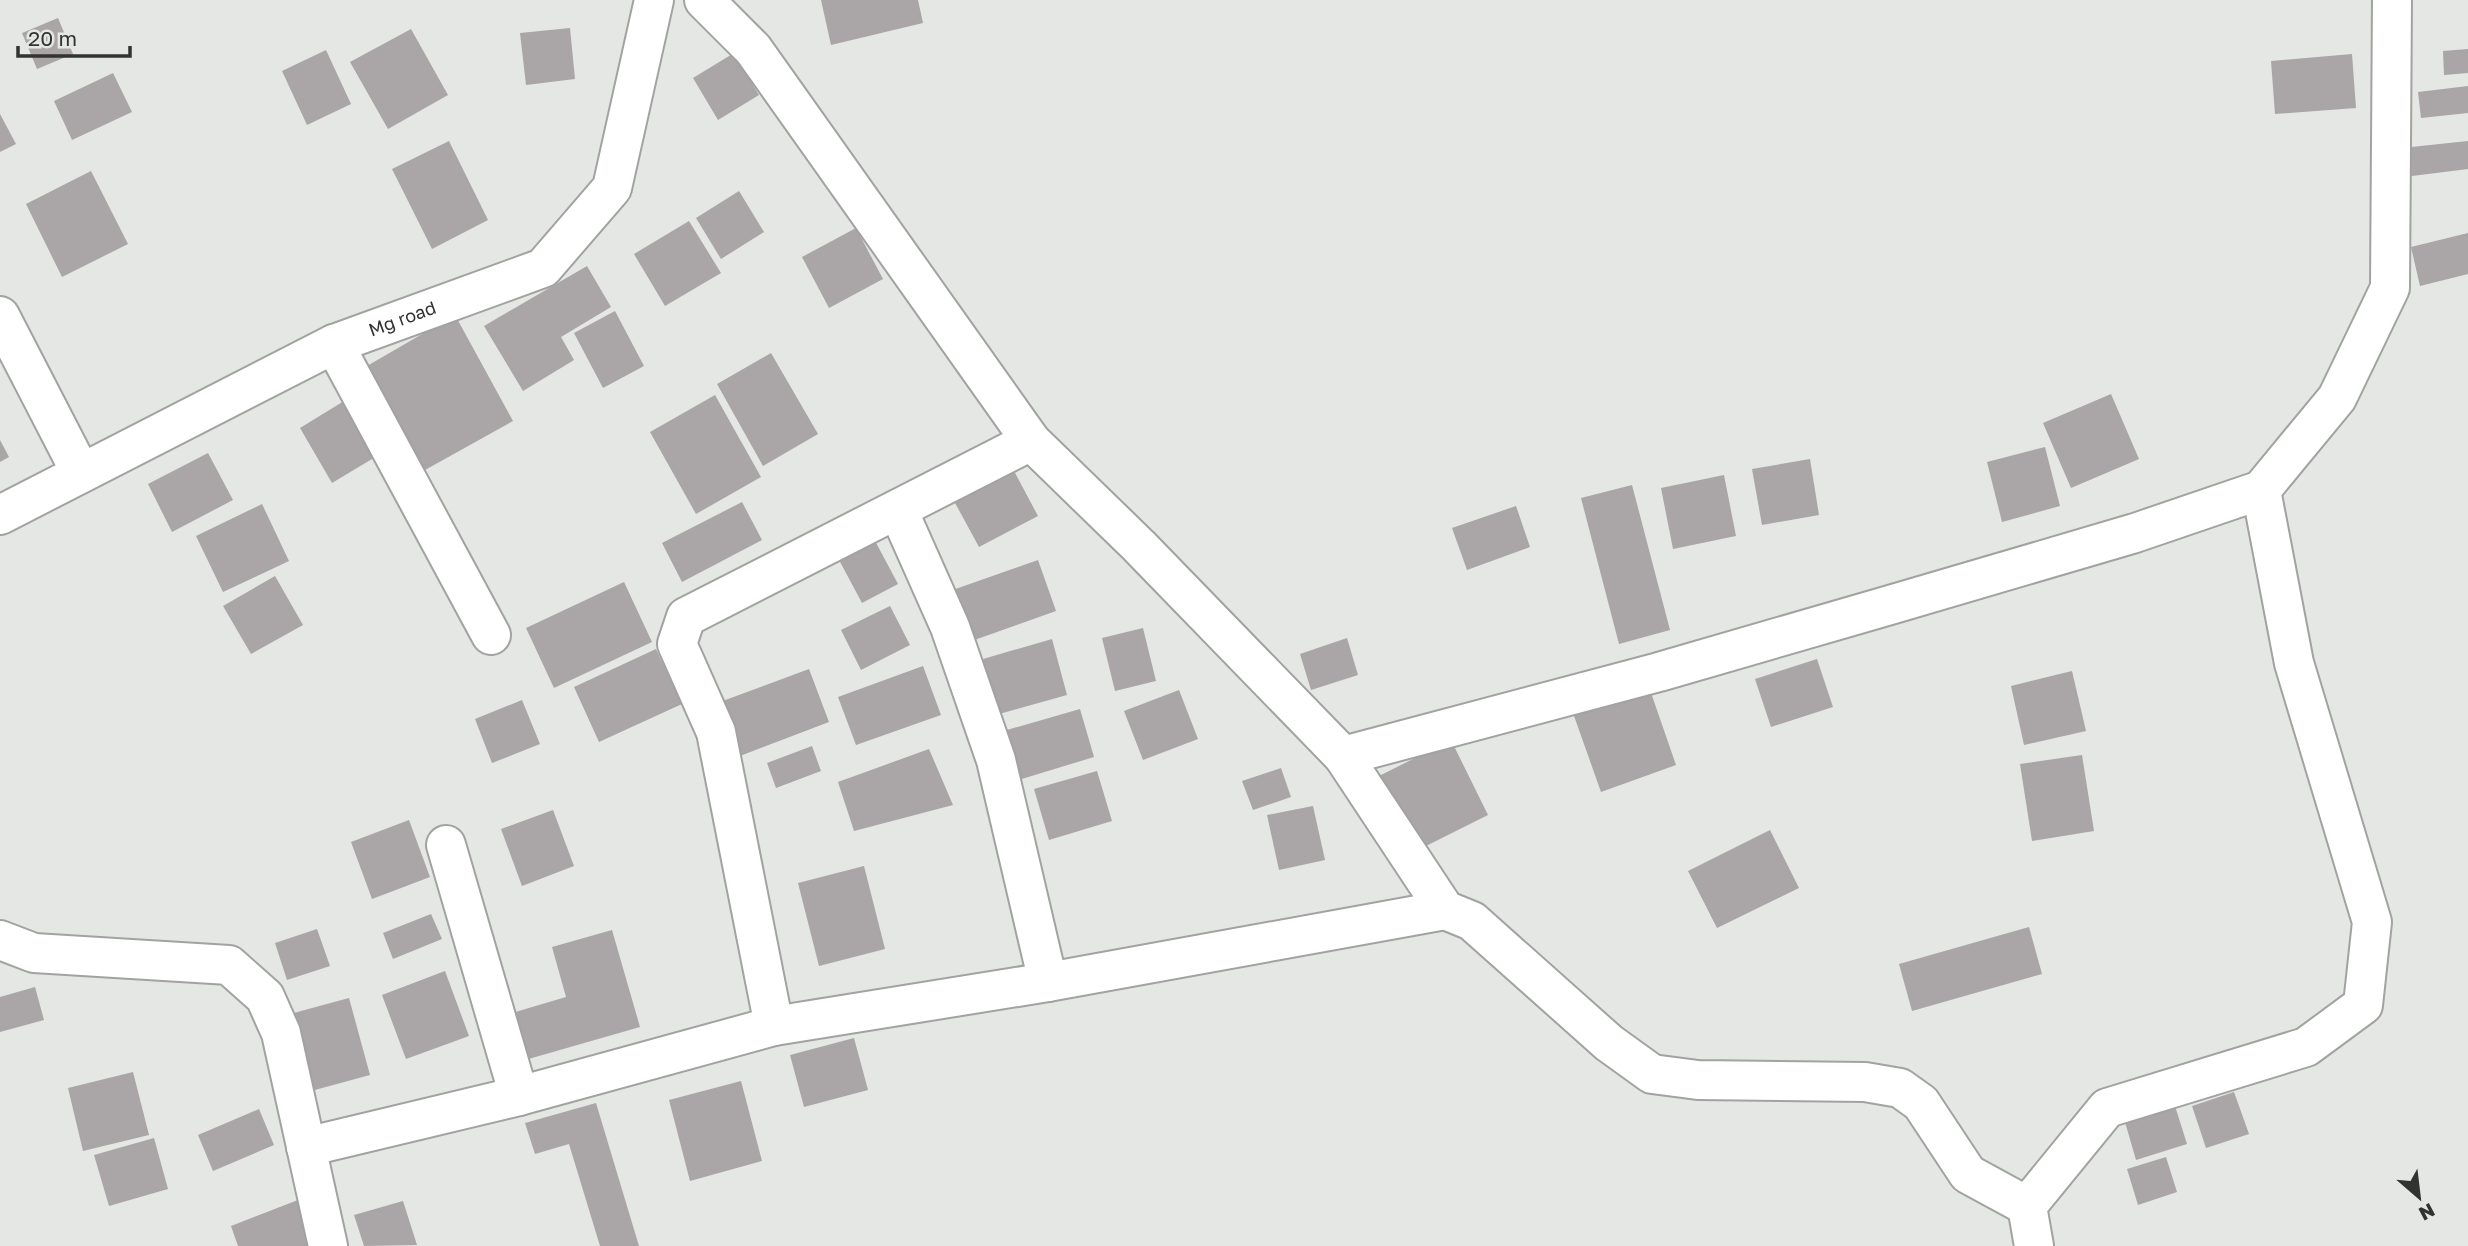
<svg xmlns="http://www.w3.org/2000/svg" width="2468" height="1246" font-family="'Golos Text',sans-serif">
  <rect width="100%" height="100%" fill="#e4e7e3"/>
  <path fill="#aaa5a6" d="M 821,0 L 918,0 L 923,23 L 831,45 Z
    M 58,18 L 73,54 L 37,69 L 22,33 Z
    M 570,28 L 575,79 L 526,85 L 520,33 Z
    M 411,29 L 448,95 L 388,129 L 350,62 Z
    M 2468,49 L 2468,73 L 2444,75 L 2443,51 Z
    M 326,50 L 351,104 L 307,125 L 282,71 Z
    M 734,53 L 759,95 L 718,120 L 693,78 Z
    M 2352,54 L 2356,108 L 2275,114 L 2271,61 Z
    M 113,73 L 132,112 L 72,140 L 54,101 Z
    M 2468,86 L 2468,113 L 2421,118 L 2418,92 Z
    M 0,114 L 16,144 L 0,152 Z
    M 449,141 L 488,220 L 432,249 L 392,169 Z
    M 2468,141 L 2468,169 L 2404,177 L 2402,148 Z
    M 91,171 L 128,244 L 62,277 L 26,204 Z
    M 739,191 L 764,232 L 721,259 L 696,218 Z
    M 689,221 L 721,273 L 665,306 L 634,254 Z
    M 856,228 L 883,279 L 829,308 L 802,257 Z
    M 2468,233 L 2468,274 L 2420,286 L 2411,247 Z
    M 587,266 L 611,307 L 561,337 L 574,360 L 523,391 L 484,326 Z
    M 615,311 L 644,366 L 603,388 L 574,333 Z
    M 455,315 L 513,421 L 416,475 L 367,366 Z
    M 771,353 L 818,434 L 763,466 L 717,384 Z
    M 2111,394 L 2139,459 L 2071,488 L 2043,423 Z
    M 715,395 L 761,477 L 696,514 L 650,432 Z
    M 344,401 L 377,456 L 332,483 L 300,428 Z
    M 0,440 L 9,457 L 0,462 Z
    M 2045,447 L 2060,506 L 2002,522 L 1987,462 Z
    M 208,453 L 233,500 L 172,532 L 148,484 Z
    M 1810,459 L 1819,515 L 1762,525 L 1752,469 Z
    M 1013,469 L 1038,516 L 979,547 L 954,501 Z
    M 1724,475 L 1736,536 L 1673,549 L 1661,488 Z
    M 1632,485 L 1670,630 L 1619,644 L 1581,498 Z
    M 742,502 L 762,540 L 682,582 L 662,543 Z
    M 262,504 L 289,561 L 223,592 L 196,536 Z
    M 1516,506 L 1530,547 L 1467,570 L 1452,528 Z
    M 874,539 L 898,584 L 862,603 L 838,558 Z
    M 1038,560 L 1056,611 L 966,643 L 947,592 Z
    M 275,576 L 303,625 L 251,654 L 223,606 Z
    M 624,582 L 652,642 L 554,688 L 526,628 Z
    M 890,606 L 910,645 L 861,670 L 841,630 Z
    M 1143,628 L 1156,681 L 1115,691 L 1102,638 Z
    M 1347,638 L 1358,675 L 1311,690 L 1300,654 Z
    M 1052,639 L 1067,695 L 999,714 L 983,659 Z
    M 656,649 L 682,704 L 599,742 L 574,687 Z
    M 1817,659 L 1833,707 L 1771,727 L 1755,679 Z
    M 923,666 L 941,715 L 856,745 L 838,697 Z
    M 809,669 L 829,722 L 740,756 L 720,702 Z
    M 2072,671 L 2086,731 L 2024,745 L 2011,686 Z
    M 1649,687 L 1676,765 L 1601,792 L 1573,713 Z
    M 1179,690 L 1198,739 L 1143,760 L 1124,711 Z
    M 522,700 L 540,744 L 492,763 L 475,719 Z
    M 1080,709 L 1094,757 L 1015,781 L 1000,732 Z
    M 1451,740 L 1488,815 L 1416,851 L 1379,776 Z
    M 812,746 L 821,771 L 776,788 L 767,763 Z
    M 929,749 L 953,805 L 854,831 L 838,782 Z
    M 2082,755 L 2094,831 L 2032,841 L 2020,764 Z
    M 1281,768 L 1291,797 L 1253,810 L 1242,781 Z
    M 1097,771 L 1112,821 L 1049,840 L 1034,789 Z
    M 1313,806 L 1325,860 L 1279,870 L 1267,815 Z
    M 553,810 L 574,866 L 522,886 L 501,829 Z
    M 409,820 L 430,877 L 372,899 L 351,842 Z
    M 1770,830 L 1799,888 L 1717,928 L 1688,871 Z
    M 864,866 L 885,949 L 819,966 L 798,883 Z
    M 431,914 L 442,939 L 393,959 L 383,933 Z
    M 2029,927 L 2042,974 L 1912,1011 L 1899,964 Z
    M 317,929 L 330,966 L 287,980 L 275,943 Z
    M 612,930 L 640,1027 L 525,1060 L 512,1013 L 566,997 L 552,947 Z
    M 445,971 L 469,1036 L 406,1059 L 382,995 Z
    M 35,987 L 44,1020 L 0,1032 L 0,997 Z
    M 349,998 L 370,1075 L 311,1091 L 290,1014 Z
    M 854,1038 L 868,1090 L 804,1107 L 790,1055 Z
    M 133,1072 L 149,1135 L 83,1151 L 68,1088 Z
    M 741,1081 L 762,1161 L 690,1181 L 669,1100 Z
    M 2234,1092 L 2249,1134 L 2206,1148 L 2192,1106 Z
    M 596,1103 L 639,1246 L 600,1246 L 569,1144 L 535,1154 L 525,1123 Z
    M 2175,1106 L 2187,1144 L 2136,1160 L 2125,1122 Z
    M 259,1109 L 274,1145 L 213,1171 L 198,1135 Z
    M 154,1138 L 168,1189 L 109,1206 L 94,1155 Z
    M 2166,1157 L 2177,1192 L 2138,1205 L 2127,1169 Z
    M 298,1200 L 315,1246 L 238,1246 L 231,1226 Z
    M 403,1201 L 417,1245 L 364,1246 L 354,1215 Z"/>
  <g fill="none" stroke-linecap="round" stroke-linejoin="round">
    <g stroke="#a1a3a0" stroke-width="42">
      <g id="minor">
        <path d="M 704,0 L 753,49 L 1031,441 L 1139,546 L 1343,756 L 1445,910 L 1472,921 L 1609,1043 L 1652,1074 L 1698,1080 L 1865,1082 L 1900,1088 L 1921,1103 L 1968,1174 L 2027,1206"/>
        <path d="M 0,316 L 81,473"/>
        <path d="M 334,344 L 491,635"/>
        <path d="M 898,510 L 950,627 L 996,760 L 1048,982"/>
        <path id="s1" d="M 0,515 L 334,344 L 543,268 L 612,188 L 654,0"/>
        <path d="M 1343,756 L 1659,672 L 1890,605 L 2135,533 L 2261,490 L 2337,398 L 2390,288 L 2392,0"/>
        <path d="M 446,845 L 519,1096"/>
        <path d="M 0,940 L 34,953 L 229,965 L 265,997 L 281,1033 L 328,1246"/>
        <path d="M 774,1026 L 716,732 L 677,644 L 686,617 L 1031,441"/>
        <path d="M 306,1147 L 519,1096 L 774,1026 L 1048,982 L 1445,910"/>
        <path d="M 2034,1246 L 2027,1206 L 2107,1108 L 2306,1047 L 2363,1005 L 2372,922 L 2294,663 L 2261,490"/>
      </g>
    </g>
    <use href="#minor" stroke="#fff" stroke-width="38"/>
  </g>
  <g text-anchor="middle" stroke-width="6" stroke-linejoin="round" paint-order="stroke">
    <g font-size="18" fill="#323331" stroke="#e4e7e3">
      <text dy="6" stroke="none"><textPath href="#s1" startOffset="448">Mg road</textPath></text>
    </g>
  </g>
  <g transform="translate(2419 1197) rotate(152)" stroke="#e4e7e3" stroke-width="5" paint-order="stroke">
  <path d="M0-5L12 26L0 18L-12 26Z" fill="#323331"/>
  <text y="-10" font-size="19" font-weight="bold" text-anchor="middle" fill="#323331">N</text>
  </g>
  <path d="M18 46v10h112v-10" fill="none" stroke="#323331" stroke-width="3.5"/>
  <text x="28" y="46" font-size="21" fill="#323331" stroke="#e4e7e3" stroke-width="5" paint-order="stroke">20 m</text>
</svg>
